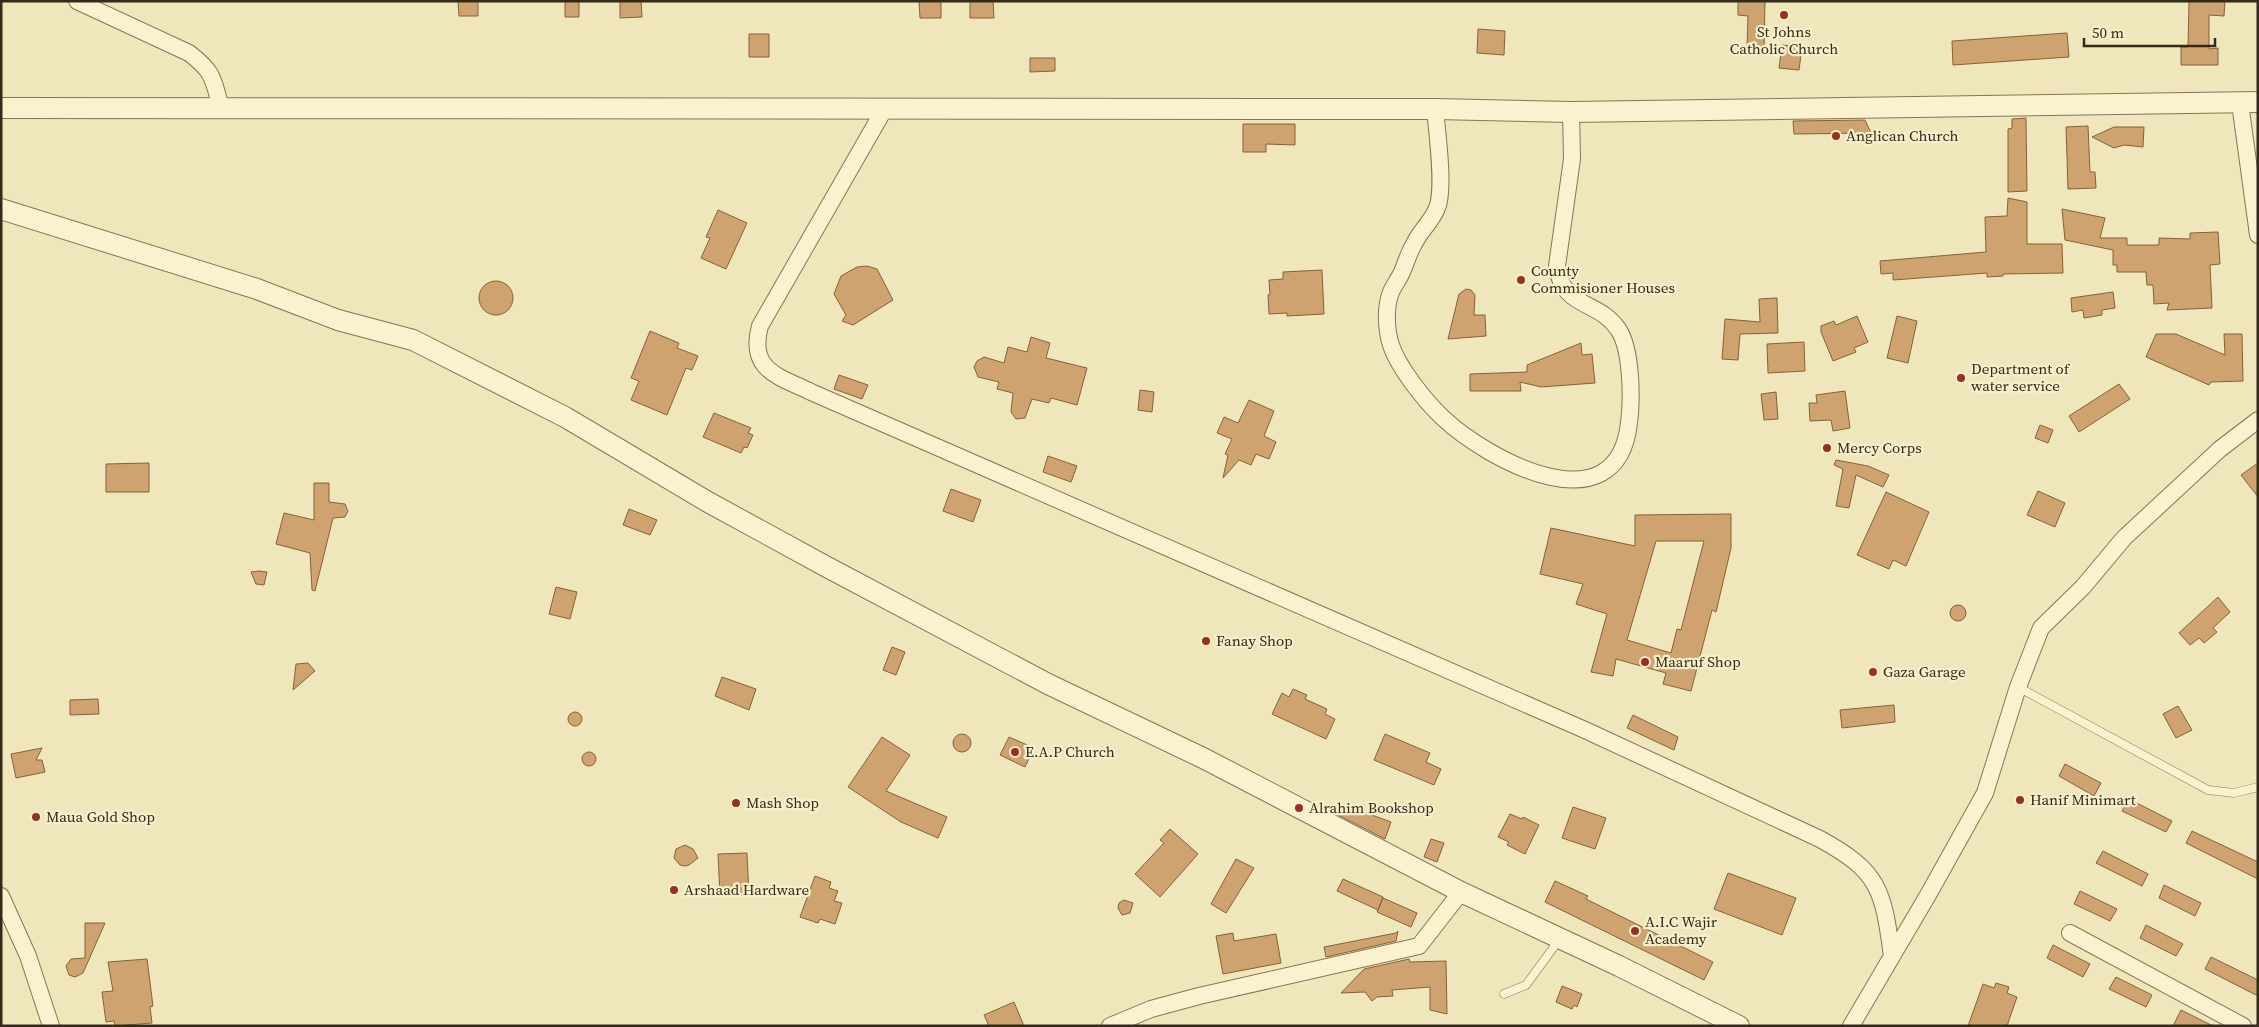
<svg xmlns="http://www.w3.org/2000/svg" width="2259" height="1027" font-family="'Source Serif 4',serif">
  <rect width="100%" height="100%" fill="#efe6bb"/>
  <path fill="#cfa36f" stroke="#86613a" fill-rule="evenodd" d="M 458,1 L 478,1 L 478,16 L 459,16 Z
    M 565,1 L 579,1 L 579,17 L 565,17 Z
    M 620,1 L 641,1 L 642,17 L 620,18 Z
    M 919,1 L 941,1 L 941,18 L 920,18 Z
    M 970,1 L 993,1 L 994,18 L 970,18 Z
    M 1738,1 L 1765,1 L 1764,50 L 1747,49 L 1748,16 L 1738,15 Z
    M 2189,1 L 2225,1 L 2224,16 L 2209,15 L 2209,49 L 2218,48 L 2218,65 L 2181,65 L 2181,47 L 2188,47 Z
    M 1478,29 L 1505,31 L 1504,55 L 1477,53 Z
    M 2067,33 L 2069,57 L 1953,65 L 1952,41 Z
    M 749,34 L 769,34 L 769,57 L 749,57 Z
    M 1782,45 L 1802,47 L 1799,70 L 1779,68 Z
    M 1030,58 L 1055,58 L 1055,71 L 1030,72 Z
    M 2026,118 L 2027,191 L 2008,192 L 2008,129 L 2012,128 L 2012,119 Z
    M 1865,120 L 1871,133 L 1794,134 L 1793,121 Z
    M 1243,124 L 1295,124 L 1295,145 L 1266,144 L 1266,152 L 1243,152 Z
    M 2088,126 L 2090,172 L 2095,172 L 2096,188 L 2068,189 L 2066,127 Z
    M 2114,127 L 2144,127 L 2143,147 L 2124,145 L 2114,148 L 2092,137 Z
    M 2008,198 L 2027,202 L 2027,244 L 2062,244 L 2063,273 L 2003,274 L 2003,276 L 1987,277 L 1987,273 L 1893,280 L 1893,273 L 1881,274 L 1880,261 L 1986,252 L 1985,217 L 2007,216 Z
    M 2062,209 L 2105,218 L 2100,238 L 2127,238 L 2127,245 L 2159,245 L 2159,238 L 2190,239 L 2190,233 L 2218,232 L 2220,264 L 2210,265 L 2212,308 L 2167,310 L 2169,303 L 2154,304 L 2153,285 L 2147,285 L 2146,272 L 2117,272 L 2117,265 L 2113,265 L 2113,250 L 2065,240 Z
    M 718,210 L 747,223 L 726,269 L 701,258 L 710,238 L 706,237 Z
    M 867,266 L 877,269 L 893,300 L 853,325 L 842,321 L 846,315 L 834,294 L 841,276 L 857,267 Z
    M 1322,270 L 1324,314 L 1287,316 L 1287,313 L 1269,314 L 1268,295 L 1270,295 L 1269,280 L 1283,279 L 1283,272 Z
    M479 298a17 17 0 1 1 34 0a17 17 0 1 1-34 0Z
    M 1466,289 L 1471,290 L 1475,295 L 1474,315 L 1485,315 L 1486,336 L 1448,339 L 1459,294 Z
    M 2113,292 L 2115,308 L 2102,310 L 2102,315 L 2084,318 L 2083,310 L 2072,312 L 2071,298 Z
    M 1777,298 L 1778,333 L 1740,334 L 1738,360 L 1722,359 L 1725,319 L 1760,322 L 1759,299 Z
    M 1857,316 L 1868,342 L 1854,348 L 1856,352 L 1833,361 L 1821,332 L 1821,326 L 1834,321 L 1836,325 Z
    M 1897,316 L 1917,321 L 1908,363 L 1887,358 Z
    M 650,331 L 679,343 L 677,348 L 698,356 L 692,370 L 686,368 L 667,415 L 631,400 L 639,381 L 631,378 Z
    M 2156,334 L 2176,334 L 2225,355 L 2224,334 L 2242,334 L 2243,381 L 2211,382 L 2209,385 L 2146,357 Z
    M 1031,337 L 1050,343 L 1046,358 L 1087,368 L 1077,405 L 1051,398 L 1049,403 L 1032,399 L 1025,418 L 1016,419 L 1011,412 L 1013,393 L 997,389 L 999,382 L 978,377 L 974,367 L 977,361 L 984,357 L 1004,363 L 1008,347 L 1027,352 Z
    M 1804,342 L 1805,371 L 1768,373 L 1767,344 Z
    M 1581,343 L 1582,355 L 1592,354 L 1595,383 L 1541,387 L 1520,382 L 1521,391 L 1470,391 L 1470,374 L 1527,372 L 1527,365 Z
    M 839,375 L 868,385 L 862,399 L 834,389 Z
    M 2119,384 L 2130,399 L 2079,432 L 2069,416 Z
    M 1140,390 L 1154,392 L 1152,412 L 1138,410 Z
    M 1845,391 L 1850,428 L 1833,431 L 1831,420 L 1810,421 L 1809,403 L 1817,403 L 1816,395 Z
    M 1776,392 L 1778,419 L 1764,420 L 1761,394 Z
    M 1249,400 L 1274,411 L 1264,436 L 1276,442 L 1269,459 L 1256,454 L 1251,465 L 1239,460 L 1223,478 L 1228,455 L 1225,454 L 1232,439 L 1217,433 L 1224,417 L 1238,423 Z
    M 714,413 L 751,428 L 748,433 L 753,435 L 747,448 L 744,447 L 741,453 L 703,437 Z
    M 2040,425 L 2053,430 L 2048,443 L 2035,438 Z
    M 1048,456 L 1077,466 L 1071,482 L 1043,472 Z
    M 1836,460 L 1868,466 L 1889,475 L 1883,487 L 1856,475 L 1849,508 L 1836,506 L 1843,469 L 1834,465 Z
    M 149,463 L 149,492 L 106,492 L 106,464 Z
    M 2258,463 L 2258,497 L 2241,475 Z
    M 314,483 L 329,483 L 329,502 L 345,504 L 348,511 L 345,517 L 333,518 L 315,591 L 312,590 L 310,553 L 276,544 L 284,513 L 314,520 Z
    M 951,489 L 981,500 L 973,522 L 943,511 Z
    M 2038,491 L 2065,503 L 2055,527 L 2027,515 Z
    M 1886,492 L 1929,512 L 1906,566 L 1893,560 L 1889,569 L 1857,555 Z
    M 629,509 L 657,520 L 650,535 L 623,525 Z
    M 1731,514 L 1731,548 L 1716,612 L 1712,610 L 1691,691 L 1663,684 L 1666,673 L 1616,659 L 1613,676 L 1591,672 L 1607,614 L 1576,604 L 1583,584 L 1540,574 L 1551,528 L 1635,546 L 1635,515 ZM 1656,541 L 1704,541 L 1681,630 L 1677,629 L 1671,653 L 1627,640 Z
    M 259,571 L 267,572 L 264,585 L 256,584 L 251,572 Z
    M 556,587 L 577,592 L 570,619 L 549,614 Z
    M 2218,597 L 2230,612 L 2213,628 L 2217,632 L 2204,643 L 2199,638 L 2190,645 L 2179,633 Z
    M1950 613a8 8 0 1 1 16 0a8 8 0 1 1-16 0Z
    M 892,647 L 905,652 L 896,675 L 883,670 Z
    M 308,663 L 315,671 L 293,690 L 296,664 Z
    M 722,677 L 756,689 L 749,710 L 715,696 Z
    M 1293,689 L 1307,695 L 1305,699 L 1327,709 L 1325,714 L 1335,719 L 1326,739 L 1272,714 L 1282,693 L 1289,697 Z
    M 98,699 L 99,714 L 70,715 L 70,700 Z
    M 1894,705 L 1895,722 L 1842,728 L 1840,710 Z
    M 2178,706 L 2192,730 L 2176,738 L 2163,714 Z
    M568 719a7 7 0 1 1 14 0a7 7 0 1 1-14 0Z
    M 1633,715 L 1678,737 L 1674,750 L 1627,728 Z
    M 1385,734 L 1430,753 L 1426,762 L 1441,769 L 1434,785 L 1374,760 Z
    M953 743a9 9 0 1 1 18 0a9 9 0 1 1-18 0Z
    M 882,737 L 910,755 L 886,791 L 947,817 L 938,838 L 901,822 L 848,787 Z
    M 1009,737 L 1034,748 L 1025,767 L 1000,755 Z
    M 42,748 L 36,760 L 42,760 L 45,772 L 16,778 L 11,754 Z
    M582 759a7 7 0 1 1 14 0a7 7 0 1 1-14 0Z
    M 2065,764 L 2101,783 L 2094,796 L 2059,776 Z
    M 2129,799 L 2172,821 L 2166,832 L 2122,811 Z
    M 1342,804 L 1391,822 L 1385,839 L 1338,815 Z
    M 1573,807 L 1606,818 L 1595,849 L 1562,838 Z
    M 1510,814 L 1522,819 L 1523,817 L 1539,825 L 1525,854 L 1507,845 L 1509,842 L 1498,837 Z
    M 1170,829 L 1198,854 L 1160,897 L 1135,874 L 1164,843 L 1160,840 Z
    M 2192,831 L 2258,862 L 2258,879 L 2186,843 Z
    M 1431,839 L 1444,843 L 1437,862 L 1424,857 Z
    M 685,845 L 693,849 L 698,858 L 689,865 L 685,866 L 680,865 L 674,858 L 676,849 Z
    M 2103,851 L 2148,874 L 2142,886 L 2096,863 Z
    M 747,853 L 749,895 L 720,896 L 718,854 Z
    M 1236,859 L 1254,868 L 1226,913 L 1211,904 Z
    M 1728,873 L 1796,898 L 1782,935 L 1714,909 Z
    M 815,876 L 831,882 L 829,888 L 838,891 L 834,901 L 842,903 L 835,924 L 820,919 L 818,923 L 800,917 Z
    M 1343,879 L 1383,897 L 1378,910 L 1337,891 Z
    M 1555,881 L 1588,896 L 1586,899 L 1713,962 L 1704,980 L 1545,902 Z
    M 2164,885 L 2201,903 L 2195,916 L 2159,898 Z
    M 2080,891 L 2117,909 L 2110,921 L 2074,904 Z
    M 1383,898 L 1417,913 L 1411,927 L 1377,912 Z
    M 1124,900 L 1133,903 L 1130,913 L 1122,915 L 1118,908 L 1119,903 Z
    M 85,923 L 105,923 L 83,973 L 75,977 L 69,975 L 66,966 L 71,959 L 85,958 Z
    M 2146,925 L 2183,944 L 2176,956 L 2140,938 Z
    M 1398,931 L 1396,941 L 1326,957 L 1324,947 L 1396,933 Z
    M 1233,933 L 1234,941 L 1276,934 L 1281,963 L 1223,974 L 1216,936 Z
    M 2053,945 L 2090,964 L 2083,977 L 2047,958 Z
    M 2211,957 L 2258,980 L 2258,996 L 2205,969 Z
    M 147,959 L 153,1006 L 150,1007 L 152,1023 L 115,1026 L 114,1021 L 106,1022 L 102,992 L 113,991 L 108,962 Z
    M 1409,959 L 1410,962 L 1446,961 L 1447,1014 L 1430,1010 L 1430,987 L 1392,990 L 1393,996 L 1377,997 L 1372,1001 L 1365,992 L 1341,993 L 1364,969 Z
    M 2116,977 L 2152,995 L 2146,1007 L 2109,989 Z
    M 1996,983 L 2009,987 L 2007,993 L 2017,997 L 2007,1026 L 1968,1026 L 1983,984 L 1994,988 Z
    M 1562,986 L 1582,994 L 1577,1007 L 1574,1005 L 1572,1009 L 1556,1002 Z
    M 1014,1002 L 1024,1026 L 989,1026 L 984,1015 Z
    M 2181,1010 L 2213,1026 L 2173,1026 Z"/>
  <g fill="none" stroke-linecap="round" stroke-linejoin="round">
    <g stroke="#877555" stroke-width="9">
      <path id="service" d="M 2018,687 L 2208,790 L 2234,793 L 2258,787
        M 1504,994 L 1526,985 L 1559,940"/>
    </g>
    <g stroke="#877555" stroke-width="18">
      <path id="minor" d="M 77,1 L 189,53 C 214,72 213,79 221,108
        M 2240,103 L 2258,235
        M 885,108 L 760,326 C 748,370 778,376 811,392 L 1585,730 L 1820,839 C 1880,872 1883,890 1892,956
        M 1435,109 C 1437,132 1445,189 1437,208 C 1432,221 1420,231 1414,244 C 1409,252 1406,263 1402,272 C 1399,279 1394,285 1391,292 C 1385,307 1386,330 1391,345 C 1398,367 1425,401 1442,417 C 1487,460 1617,530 1629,423 C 1632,400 1632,349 1618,329 C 1599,300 1562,309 1557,266 L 1572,159 L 1571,112
        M 1,896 L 28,956 L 51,1026
        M 2070,933 L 2243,1026
        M 1110,1026 L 1151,1009 L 1199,996 L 1419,946 L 1461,892
        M 1851,1026 L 1928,895 L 1985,793 L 2018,687 L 2041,628 L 2083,587 L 2124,538 L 2220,449 L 2258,420"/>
    </g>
    <g stroke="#877555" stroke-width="22">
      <path id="tertiary" d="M 1,108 L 1435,109 L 1571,112 L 2258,102
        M 1,209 L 257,289 L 338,320 L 413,340 L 565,417 L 708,502 L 827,567 L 1048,684 L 1203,758 L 1461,892 L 1619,966 L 1739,1026"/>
    </g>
    <use href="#service" stroke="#faf2ce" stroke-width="8"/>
    <use href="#minor" stroke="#faf2ce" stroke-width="16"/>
    <use href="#tertiary" stroke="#faf2ce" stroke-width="20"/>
  </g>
  <g fill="#973023" stroke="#f6efcb" stroke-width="2">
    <circle cx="1784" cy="15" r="5"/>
    <circle cx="1836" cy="136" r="5"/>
    <circle cx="1521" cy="280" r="5"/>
    <circle cx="1961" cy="378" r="5"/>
    <circle cx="1827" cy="448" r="5"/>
    <circle cx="1206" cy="641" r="5"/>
    <circle cx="1645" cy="662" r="5"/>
    <circle cx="1873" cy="672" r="5"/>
    <circle cx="1015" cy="752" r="5"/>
    <circle cx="2020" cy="800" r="5"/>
    <circle cx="736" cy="803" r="5"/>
    <circle cx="1299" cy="808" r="5"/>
    <circle cx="36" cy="817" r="5"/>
    <circle cx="674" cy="890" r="5"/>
    <circle cx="1635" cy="931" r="5"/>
  </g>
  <g text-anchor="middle" stroke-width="4.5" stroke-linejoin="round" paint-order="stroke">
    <g font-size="15" fill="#352a1a" stroke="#f6efcb" text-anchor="start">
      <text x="1784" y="37" text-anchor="middle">St Johns<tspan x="1784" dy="17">Catholic Church</tspan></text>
      <text x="1846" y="141">Anglican Church</text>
      <text x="1531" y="276">County<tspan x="1531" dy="17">Commisioner Houses</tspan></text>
      <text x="1971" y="374">Department of<tspan x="1971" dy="17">water service</tspan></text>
      <text x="1837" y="453">Mercy Corps</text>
      <text x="1216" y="646">Fanay Shop</text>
      <text x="1655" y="667">Maaruf Shop</text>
      <text x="1883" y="677">Gaza Garage</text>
      <text x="1025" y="757">E.A.P Church</text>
      <text x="2030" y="805">Hanif Minimart</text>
      <text x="746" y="808">Mash Shop</text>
      <text x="1309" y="813">Alrahim Bookshop</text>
      <text x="46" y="822">Maua Gold Shop</text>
      <text x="684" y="895">Arshaad Hardware</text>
      <text x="1645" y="927">A.I.C Wajir<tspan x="1645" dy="17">Academy</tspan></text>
    </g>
  </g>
  <rect width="2259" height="1027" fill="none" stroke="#352a1a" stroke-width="5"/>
  <path d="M2084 38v8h131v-8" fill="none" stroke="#352a1a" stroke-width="2.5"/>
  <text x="2092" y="38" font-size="15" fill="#352a1a" stroke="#f6efcb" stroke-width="4" paint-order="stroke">50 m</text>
</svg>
